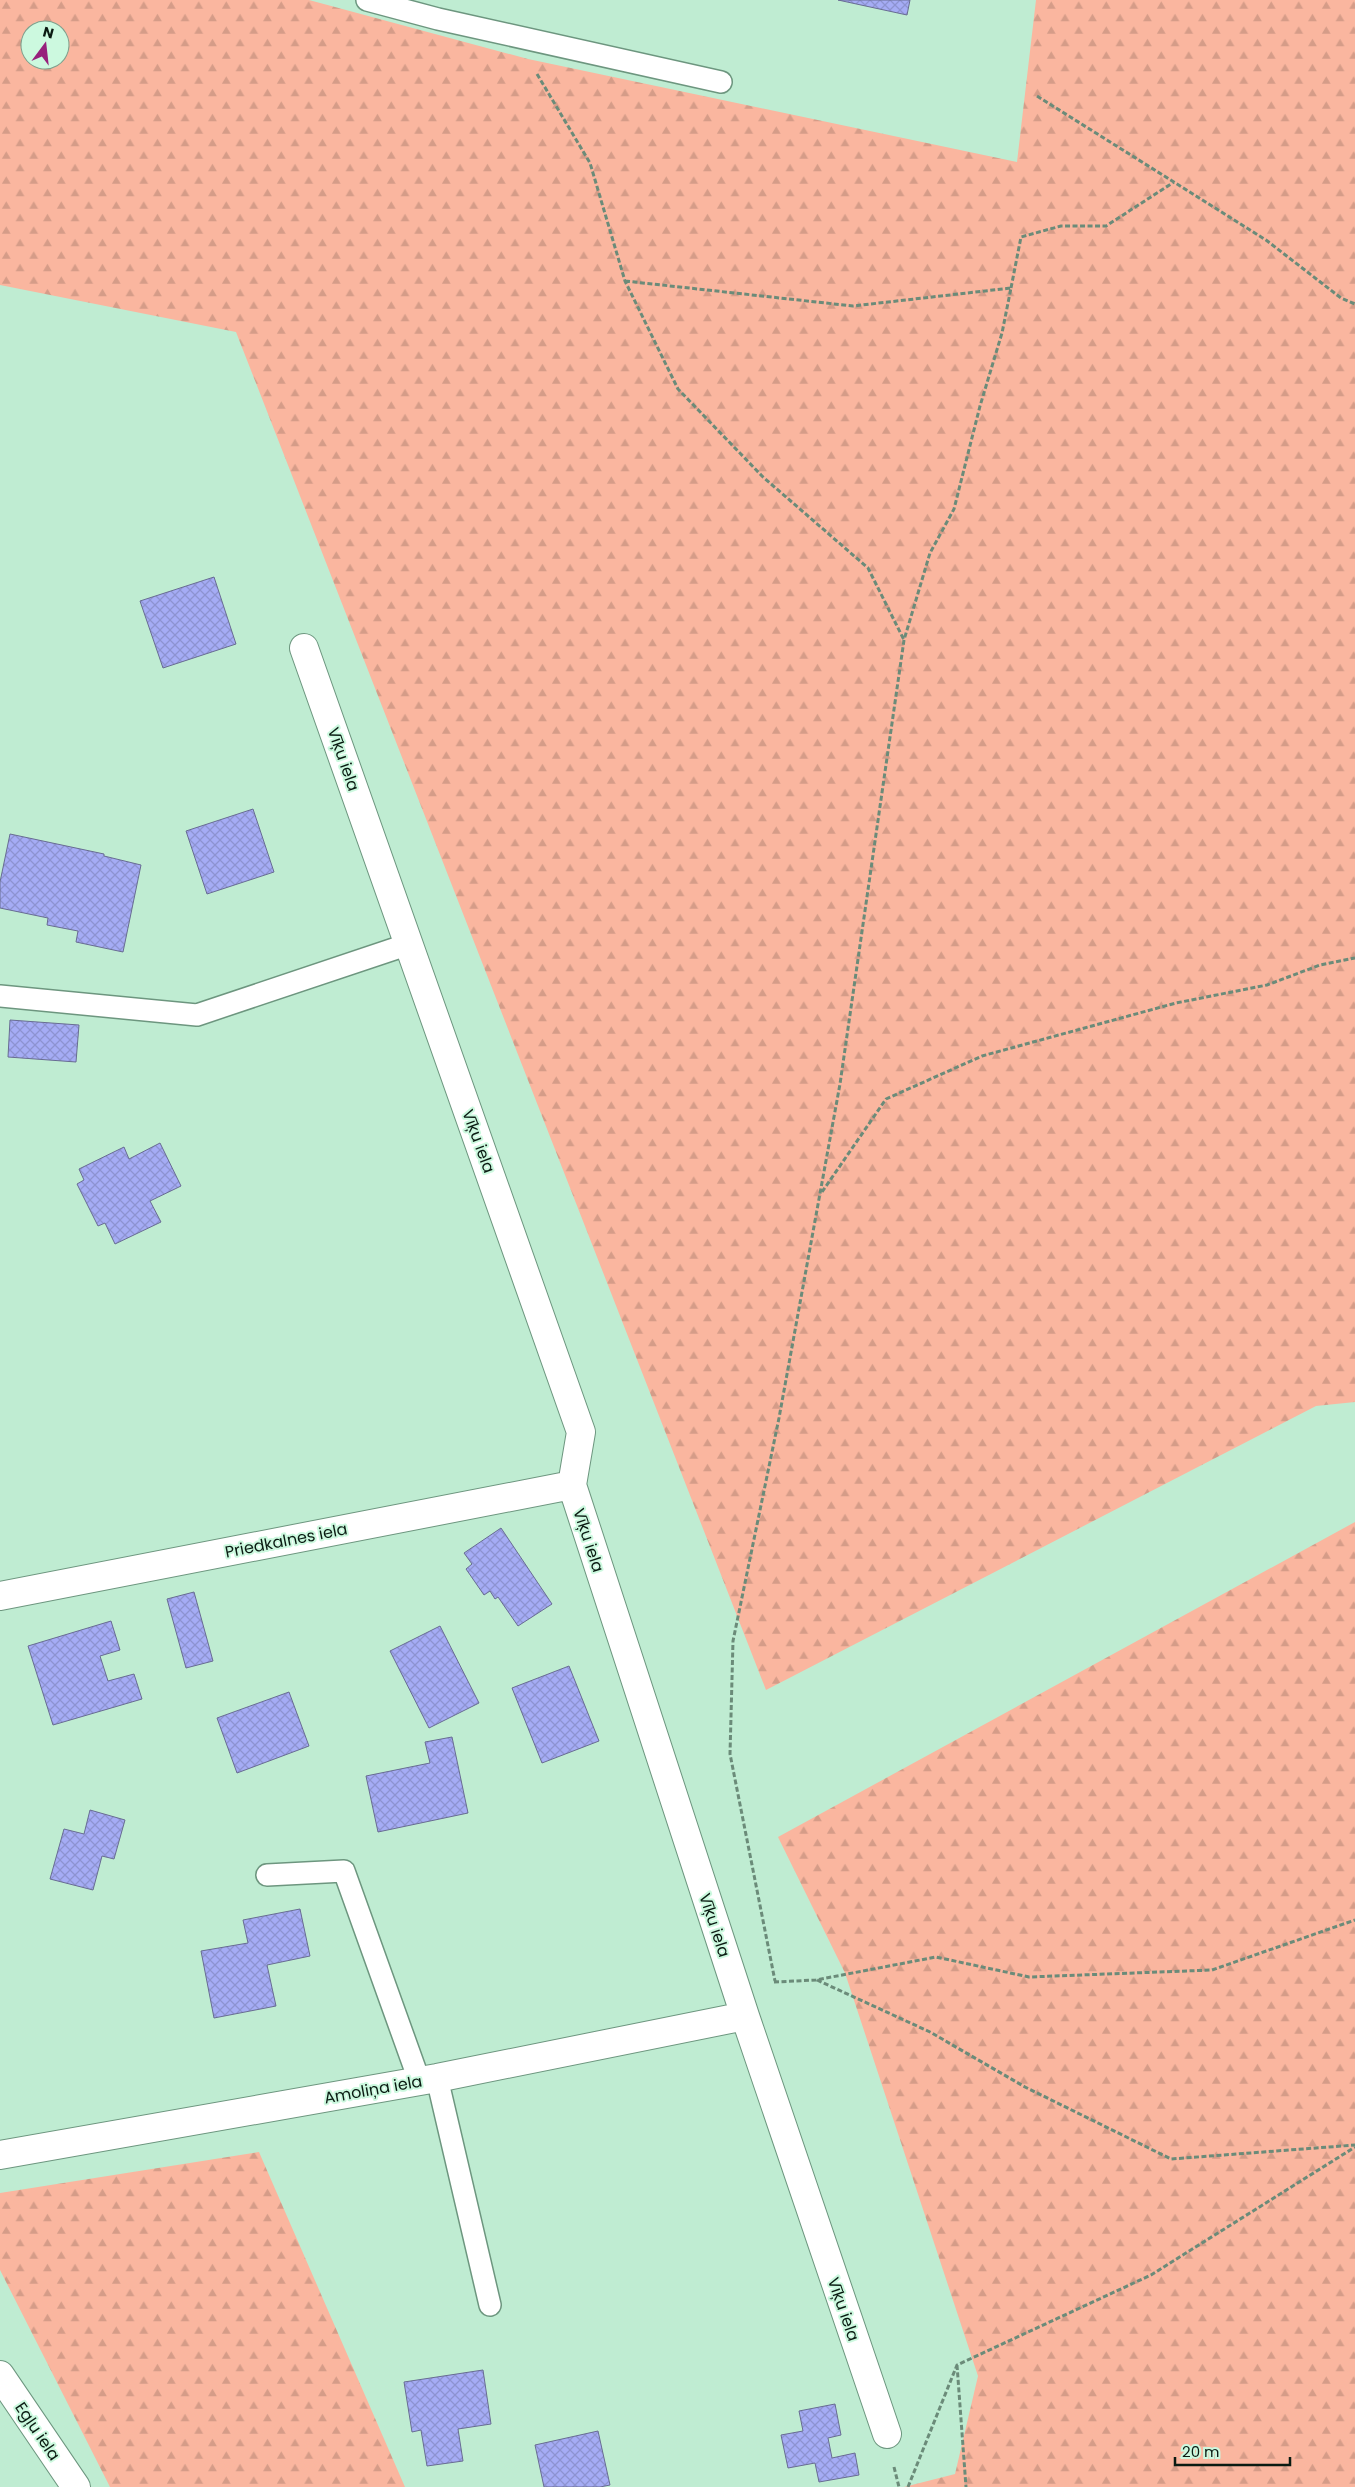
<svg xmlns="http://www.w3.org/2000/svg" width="1355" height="2487" font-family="Poppins,sans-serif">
  <defs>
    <pattern id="forest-firs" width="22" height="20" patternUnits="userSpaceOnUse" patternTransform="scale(1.25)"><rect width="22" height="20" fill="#fab69f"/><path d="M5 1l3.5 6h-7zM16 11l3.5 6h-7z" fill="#d59c88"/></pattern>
    <pattern id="building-cross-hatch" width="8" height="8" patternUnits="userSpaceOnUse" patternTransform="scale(1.25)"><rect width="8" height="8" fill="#a5acf5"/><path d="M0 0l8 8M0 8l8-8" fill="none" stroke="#8d93d1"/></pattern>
  </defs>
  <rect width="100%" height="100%" fill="#bfecd2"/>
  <path fill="url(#forest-firs)" fill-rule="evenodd" d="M 0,0 L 309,0 L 528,59 L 1017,162 L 1036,0 L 1355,0 L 1355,1402 L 1316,1406 L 766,1690 L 236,332 L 0,285 ZM 30,30 L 60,30 L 60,60 L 30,60 Z
    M 1355,1522 L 1355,2487 L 904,2487 L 955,2474 L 978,2376 L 845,1973 L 778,1837 Z
    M 259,2152 L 405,2487 L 110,2487 L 0,2270 L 0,2193 Z"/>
  <path fill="url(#building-cross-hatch)" stroke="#686c92" d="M 838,0 L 910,0 L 907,15 Z
    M 214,577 L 236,644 L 163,668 L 140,601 Z
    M 253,809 L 274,872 L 207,894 L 186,831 Z
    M 10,834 L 104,854 L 104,856 L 141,865 L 123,952 L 76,942 L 78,931 L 47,925 L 48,918 L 0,908 L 0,882 Z
    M 10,1020 L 79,1025 L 76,1062 L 8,1057 Z
    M 160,1143 L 181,1186 L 150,1201 L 161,1222 L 115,1244 L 105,1223 L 98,1226 L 77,1184 L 84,1180 L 79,1169 L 124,1147 L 129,1159 Z
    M 501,1528 L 552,1604 L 518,1626 L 498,1597 L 495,1599 L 490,1591 L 484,1595 L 466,1569 L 472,1564 L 464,1553 Z
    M 194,1592 L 213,1661 L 186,1668 L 167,1599 Z
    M 111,1621 L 120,1650 L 100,1656 L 108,1681 L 134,1674 L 142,1699 L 53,1725 L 28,1646 Z
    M 440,1626 L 479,1703 L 429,1728 L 390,1651 Z
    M 569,1666 L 599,1741 L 542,1763 L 512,1688 Z
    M 289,1692 L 309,1746 L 237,1773 L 217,1718 Z
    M 452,1737 L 468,1813 L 378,1832 L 366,1776 L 430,1763 L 425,1742 Z
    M 90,1810 L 125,1820 L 114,1859 L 102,1856 L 93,1890 L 50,1879 L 64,1829 L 84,1834 Z
    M 300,1909 L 310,1956 L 267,1965 L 276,2006 L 214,2018 L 201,1951 L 248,1943 L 243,1920 Z
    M 483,2370 L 491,2424 L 458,2429 L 463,2461 L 427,2466 L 421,2430 L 412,2432 L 404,2382 Z
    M 835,2404 L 841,2435 L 828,2438 L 832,2458 L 855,2453 L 859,2475 L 819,2482 L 815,2463 L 788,2468 L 781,2435 L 803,2431 L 799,2411 Z
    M 598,2431 L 610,2485 L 600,2487 L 544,2487 L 535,2445 Z"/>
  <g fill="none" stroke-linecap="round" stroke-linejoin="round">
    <g stroke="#6d967f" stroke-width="24">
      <path id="service" d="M 367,0 L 438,19 L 721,82
        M 0,996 L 197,1015 L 409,944
        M 267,1875 L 344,1871 L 419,2080
        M 437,2078 L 490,2305"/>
    </g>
    <g stroke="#6d967f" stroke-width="30">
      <path id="minor" d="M 304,648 L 581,1432 L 572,1485 L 745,2016 L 887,2434
        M 0,1596 L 572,1485
        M 0,2155 L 437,2078 L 745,2016
        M 0,2375 L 76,2487"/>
    </g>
    <path stroke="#6b8b79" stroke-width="3" stroke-dasharray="5 2.5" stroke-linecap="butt" d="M 537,74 L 590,163 L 625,281 L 678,389 L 763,477 L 868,568 L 904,640
      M 1037,96 L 1266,240 L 1341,298 L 1355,304
      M 625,281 L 853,306 L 1011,288 L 1002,333 L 980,406 L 954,509 L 930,553 L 904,640 L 840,1084 L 779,1418 L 733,1641 L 730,1754 L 775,1981
      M 1011,288 L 1021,237 L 1061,226 L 1106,226 L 1174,182
      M 822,1192 L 886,1099 L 982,1056 L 1176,1003 L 1267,985 L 1320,965 L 1355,958
      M 817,1980 L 930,2032 L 1025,2087 L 1171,2159 L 1355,2145
      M 774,1982 L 816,1980 L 936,1957 L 1029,1977 L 1212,1970 L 1355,1920
      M 957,2365 L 966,2487
      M 894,2467 L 899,2487
      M 908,2487 L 957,2365 L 1151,2275 L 1355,2147"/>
    <use href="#service" stroke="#fff" stroke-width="21"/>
    <use href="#minor" stroke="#fff" stroke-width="28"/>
  </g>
  <g text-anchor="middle" stroke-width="4" stroke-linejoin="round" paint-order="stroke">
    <g font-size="16" fill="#0a1b12" stroke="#ccf9df">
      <text transform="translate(344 759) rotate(71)" y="6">Vīķu iela</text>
      <text transform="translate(479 1141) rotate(70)" y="6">Vīķu iela</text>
      <text transform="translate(286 1540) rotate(-11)" y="6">Priedkalnes iela</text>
      <text transform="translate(589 1540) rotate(72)" y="6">Vīķu iela</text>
      <text transform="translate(715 1925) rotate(72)" y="6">Vīķu iela</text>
      <text transform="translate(373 2089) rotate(-10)" y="6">Amoliņa iela</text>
      <text transform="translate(844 2309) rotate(71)" y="6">Vīķu iela</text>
      <text transform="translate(38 2431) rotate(56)" y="6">Egļu iela</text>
    </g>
  </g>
  <g transform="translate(45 45) rotate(15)"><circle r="24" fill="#ccf9df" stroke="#7ea08d"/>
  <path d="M0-4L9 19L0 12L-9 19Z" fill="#97207c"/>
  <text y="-8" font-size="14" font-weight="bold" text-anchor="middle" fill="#0a1b12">N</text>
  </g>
  <path d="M1175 2457v8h115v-8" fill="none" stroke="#0a1b12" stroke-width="2.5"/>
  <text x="1182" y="2457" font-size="15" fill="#0a1b12" stroke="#ccf9df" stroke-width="4" paint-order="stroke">20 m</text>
</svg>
